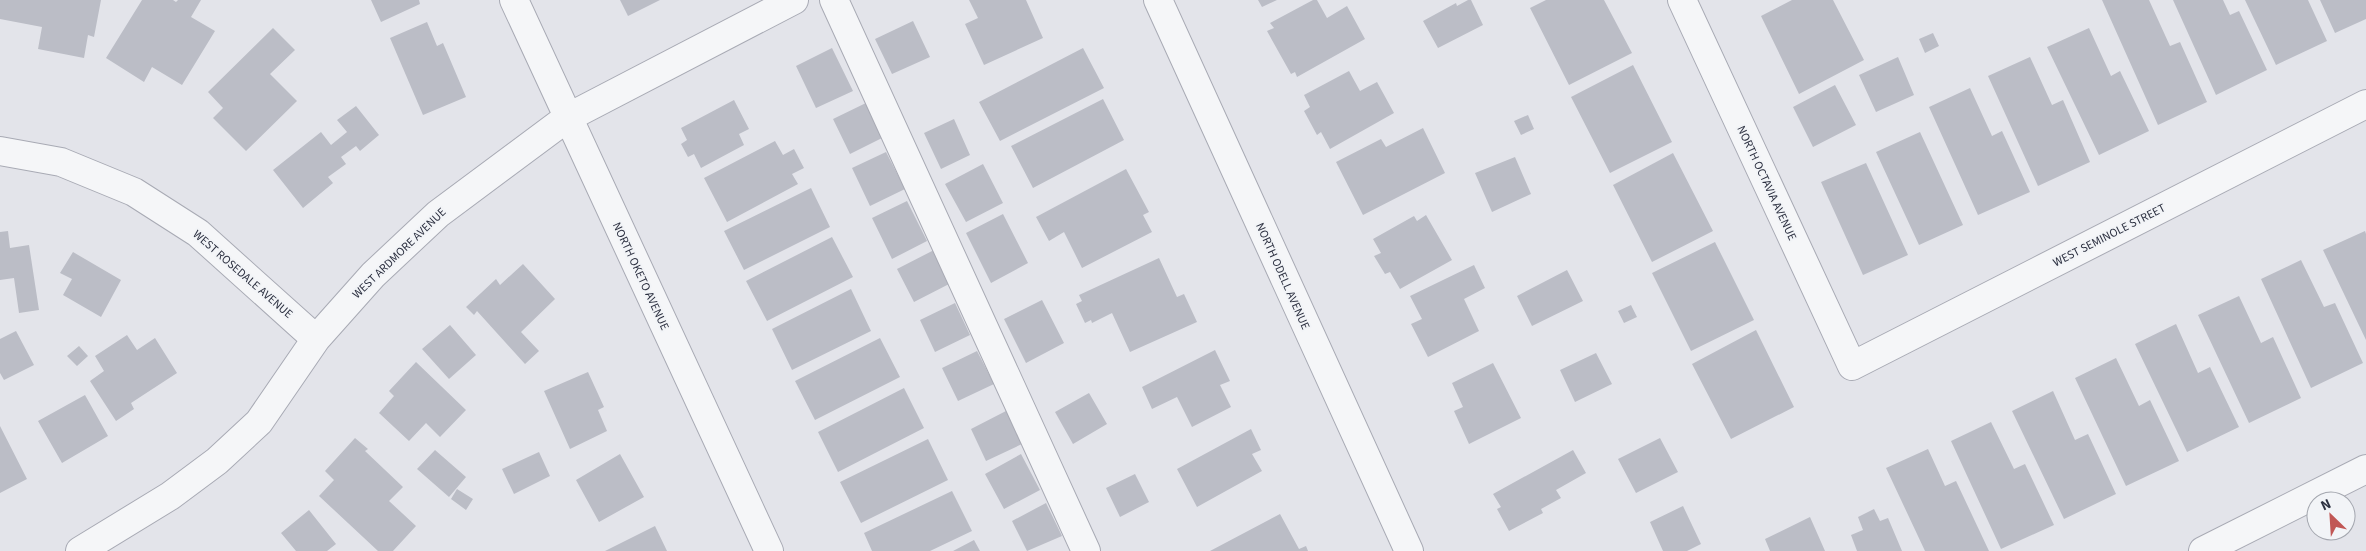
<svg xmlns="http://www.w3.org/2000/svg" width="2366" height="551" font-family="'Source Sans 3',sans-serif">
  <rect width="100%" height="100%" fill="#e3e4ea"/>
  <path fill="#bbbdc6" d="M 0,0 L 101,0 L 94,37 L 88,35 L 84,58 L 38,49 L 42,27 L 0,19 Z
    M 142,0 L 173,0 L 176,2 L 178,0 L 201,0 L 191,17 L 215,31 L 182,85 L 152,67 L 144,82 L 106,58 Z
    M 371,0 L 419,0 L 420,4 L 381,22 Z
    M 620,0 L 660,0 L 628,16 Z
    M 969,0 L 1026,0 L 1043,38 L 984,65 L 965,24 L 978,18 Z
    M 1258,0 L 1277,0 L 1262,7 Z
    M 1313,0 L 1317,0 L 1327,18 L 1347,6 L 1365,39 L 1297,77 L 1295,72 L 1291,74 L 1267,31 L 1274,28 L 1270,23 Z
    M 1468,0 L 1471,0 L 1483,25 L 1438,48 L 1423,21 L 1456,3 L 1457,6 Z
    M 1546,0 L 1604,0 L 1632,53 L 1569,85 L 1530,8 Z
    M 1792,0 L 1833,0 L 1864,60 L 1799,94 L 1761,16 Z
    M 2102,0 L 2149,0 L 2170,46 L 2180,42 L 2207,102 L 2158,125 Z
    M 2173,0 L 2223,0 L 2230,15 L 2239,11 L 2267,70 L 2216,95 Z
    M 2245,0 L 2308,0 L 2327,41 L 2276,65 Z
    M 2320,0 L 2366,0 L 2366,19 L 2335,33 Z
    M 913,21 L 930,57 L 892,74 L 875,39 Z
    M 427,22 L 437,46 L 443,43 L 466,97 L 423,115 L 390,38 Z
    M 273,28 L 295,50 L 270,74 L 297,101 L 246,151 L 213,118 L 223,108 L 208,92 Z
    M 2089,28 L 2111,76 L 2120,71 L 2149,131 L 2099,155 L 2047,47 Z
    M 1933,33 L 1939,46 L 1925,53 L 1919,39 Z
    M 832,48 L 853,91 L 816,108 L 796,66 Z
    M 1083,48 L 1104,88 L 1000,141 L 979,102 Z
    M 1898,57 L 1914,95 L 1876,112 L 1859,75 Z
    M 2030,57 L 2052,105 L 2063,100 L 2090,162 L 2038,186 L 1988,76 Z
    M 1633,65 L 1672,142 L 1610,173 L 1571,97 Z
    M 1349,71 L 1360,91 L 1377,82 L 1394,113 L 1330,149 L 1321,132 L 1317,135 L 1304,111 L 1310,107 L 1304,95 Z
    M 1835,85 L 1856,125 L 1813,147 L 1793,107 Z
    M 1970,88 L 1992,136 L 2002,131 L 2030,192 L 1978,215 L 1929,107 Z
    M 1103,99 L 1124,140 L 1033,188 L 1011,146 Z
    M 734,100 L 749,129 L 739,134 L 744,145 L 701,168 L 694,154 L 688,157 L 681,144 L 687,140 L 681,128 Z
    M 868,102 L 886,136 L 850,154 L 833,119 Z
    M 356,106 L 379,135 L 360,151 L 356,146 L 341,157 L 346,164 L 328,177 L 333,183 L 303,208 L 273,170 L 321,132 L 331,145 L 347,132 L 337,120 Z
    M 1528,115 L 1534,129 L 1521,135 L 1514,121 Z
    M 954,119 L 970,155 L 941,169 L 924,133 Z
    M 1423,128 L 1445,173 L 1363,215 L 1336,162 L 1381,139 L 1386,147 Z
    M 1920,132 L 1963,225 L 1919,245 L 1876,152 Z
    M 775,141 L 783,155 L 794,149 L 804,168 L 792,174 L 798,184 L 727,222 L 704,178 Z
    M 886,152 L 905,189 L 870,206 L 852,168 Z
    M 1673,153 L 1713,231 L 1652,262 L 1613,185 Z
    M 1515,157 L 1531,194 L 1492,212 L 1475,173 Z
    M 1866,163 L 1908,255 L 1863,275 L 1821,182 Z
    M 983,164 L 1003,203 L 966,222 L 945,184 Z
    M 1126,169 L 1149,212 L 1143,215 L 1152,232 L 1082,268 L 1064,232 L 1049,241 L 1036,217 Z
    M 811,188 L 830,227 L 744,270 L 724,231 Z
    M 907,201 L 927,241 L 892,259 L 872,218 Z
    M 1003,214 L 1028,263 L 991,283 L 966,233 Z
    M 1426,215 L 1452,260 L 1400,289 L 1390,272 L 1385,274 L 1374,256 L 1381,253 L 1373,239 L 1414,216 L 1417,221 Z
    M 8,231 L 10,248 L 29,245 L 39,310 L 19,313 L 14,278 L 0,280 L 0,232 Z
    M 2365,231 L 2366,234 L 2366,340 L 2323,250 Z
    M 832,237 L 853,277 L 767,321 L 746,281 Z
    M 1715,242 L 1754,320 L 1691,351 L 1652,273 Z
    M 934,250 L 951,283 L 914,302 L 897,269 Z
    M 73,252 L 121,280 L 101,317 L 63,295 L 72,279 L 60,273 Z
    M 1159,258 L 1177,297 L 1184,294 L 1197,322 L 1130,352 L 1112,313 L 1092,323 L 1091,320 L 1085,323 L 1076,304 L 1082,301 L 1079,295 Z
    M 2301,260 L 2324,307 L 2335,303 L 2363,363 L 2311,388 L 2261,279 Z
    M 523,264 L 555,299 L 521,332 L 539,351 L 525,364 L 477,311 L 474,315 L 466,307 L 496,279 L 500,285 Z
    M 1474,265 L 1485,288 L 1464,299 L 1479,331 L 1428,357 L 1411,324 L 1422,319 L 1410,296 Z
    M 1567,270 L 1583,301 L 1532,326 L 1517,296 Z
    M 851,289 L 871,331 L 792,370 L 772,329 Z
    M 2239,296 L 2261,343 L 2273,337 L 2301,398 L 2249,423 L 2198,315 Z
    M 1042,300 L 1064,343 L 1026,363 L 1004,319 Z
    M 955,303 L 970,335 L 935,352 L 920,320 Z
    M 1631,305 L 1637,317 L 1624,323 L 1618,311 Z
    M 2176,324 L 2198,373 L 2210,367 L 2239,427 L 2187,452 L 2135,344 Z
    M 450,325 L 476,355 L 449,379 L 422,349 Z
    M 1756,330 L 1794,407 L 1731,439 L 1692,364 Z
    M 16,331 L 34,365 L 4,380 L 0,373 L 0,339 Z
    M 127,335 L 137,350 L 155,338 L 177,373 L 131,403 L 134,409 L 116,421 L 90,381 L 104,371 L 95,356 Z
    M 880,338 L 900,377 L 815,420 L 795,381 Z
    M 79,346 L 88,356 L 77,366 L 67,356 Z
    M 1215,350 L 1230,381 L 1220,385 L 1231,407 L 1192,427 L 1177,397 L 1152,409 L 1142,387 Z
    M 977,351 L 994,384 L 958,401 L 942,368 Z
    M 1596,353 L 1612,384 L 1575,402 L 1560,370 Z
    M 2116,358 L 2139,406 L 2150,400 L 2179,461 L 2126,486 L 2075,378 Z
    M 416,362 L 466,410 L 440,437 L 426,423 L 409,441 L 379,413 L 394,396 L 389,391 Z
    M 1493,363 L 1521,418 L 1469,444 L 1454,411 L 1463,407 L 1452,383 Z
    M 588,372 L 604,407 L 598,410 L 607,431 L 570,449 L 544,391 Z
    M 904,388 L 924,428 L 838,472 L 818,432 Z
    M 2053,391 L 2075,440 L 2088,434 L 2116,494 L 2064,519 L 2012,411 Z
    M 1089,393 L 1107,424 L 1073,444 L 1055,412 Z
    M 85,395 L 108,436 L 62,463 L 38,421 Z
    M 1006,411 L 1022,444 L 986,461 L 971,429 Z
    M 1991,422 L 2014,469 L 2025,464 L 2054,525 L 2001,549 L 1951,441 Z
    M 0,426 L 27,479 L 0,493 Z
    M 1251,429 L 1261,450 L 1252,454 L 1262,471 L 1197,507 L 1177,469 Z
    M 355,438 L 368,449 L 365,451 L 403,487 L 389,501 L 416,526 L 393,551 L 378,551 L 319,496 L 334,480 L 325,471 Z
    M 1660,438 L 1678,472 L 1636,493 L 1618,459 Z
    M 928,439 L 948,480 L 861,523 L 840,482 Z
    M 1928,449 L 1945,486 L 1956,481 L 1989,551 L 1925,551 L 1886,468 Z
    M 435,450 L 466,477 L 449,497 L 417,469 Z
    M 1573,450 L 1586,473 L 1556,490 L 1561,498 L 1541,509 L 1543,513 L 1509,531 L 1497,509 L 1501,507 L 1493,494 Z
    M 539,452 L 550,476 L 514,494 L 502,469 Z
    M 620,454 L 644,497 L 599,522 L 576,480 Z
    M 1021,454 L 1040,490 L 1004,509 L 985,474 Z
    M 1135,474 L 1149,502 L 1120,517 L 1106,488 Z
    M 457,489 L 473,499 L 466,510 L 451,499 Z
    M 952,491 L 972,531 L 930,551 L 872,551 L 864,533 Z
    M 1046,503 L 1062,536 L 1027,551 L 1012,521 Z
    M 1683,506 L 1701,544 L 1687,551 L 1663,551 L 1650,522 Z
    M 1874,509 L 1880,521 L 1888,518 L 1902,551 L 1857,551 L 1851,535 L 1863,530 L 1858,517 Z
    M 309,510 L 336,544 L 327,551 L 296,551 L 281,533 Z
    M 1280,514 L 1299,549 L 1306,546 L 1308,551 L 1210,551 Z
    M 1810,517 L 1825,551 L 1770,551 L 1765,539 Z
    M 655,526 L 667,551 L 605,551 Z
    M 974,540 L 980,551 L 953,551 Z"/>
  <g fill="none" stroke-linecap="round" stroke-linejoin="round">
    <g stroke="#a8aab4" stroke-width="30">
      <path id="minor" d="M 514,0 L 769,551
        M 834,0 L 1086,551
        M 1158,0 L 1409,551
        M 1682,0 L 1852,366 L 2366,104
        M 0,151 L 61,162 L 134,192 L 198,233 L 316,339
        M 80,551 L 170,496 L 217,461 L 259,422 L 316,339 L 373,275 L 438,214 L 567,118 L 794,0
        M 2203,551 L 2366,469"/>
    </g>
    <use href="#minor" stroke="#f5f6f8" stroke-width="28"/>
  </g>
  <g text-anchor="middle" stroke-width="4" stroke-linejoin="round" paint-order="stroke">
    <g font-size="12" fill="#2c3040" stroke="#f2f4f7">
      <text transform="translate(1767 183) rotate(65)" y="4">NORTH OCTAVIA AVENUE</text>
      <text transform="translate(2109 235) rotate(-27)" y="4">WEST SEMINOLE STREET</text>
      <text transform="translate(399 253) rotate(-44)" y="4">WEST ARDMORE AVENUE</text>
      <text transform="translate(243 274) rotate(41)" y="4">WEST ROSEDALE AVENUE</text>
      <text transform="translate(641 276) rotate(65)" y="4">NORTH OKETO AVENUE</text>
      <text transform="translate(1283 276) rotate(66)" y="4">NORTH ODELL AVENUE</text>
    </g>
  </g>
  <g transform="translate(2331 516) rotate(335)"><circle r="24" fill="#f2f4f7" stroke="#a3a6ae"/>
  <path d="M0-4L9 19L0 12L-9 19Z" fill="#c15755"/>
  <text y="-8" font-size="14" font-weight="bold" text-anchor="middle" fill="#2c3040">N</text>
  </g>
</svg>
